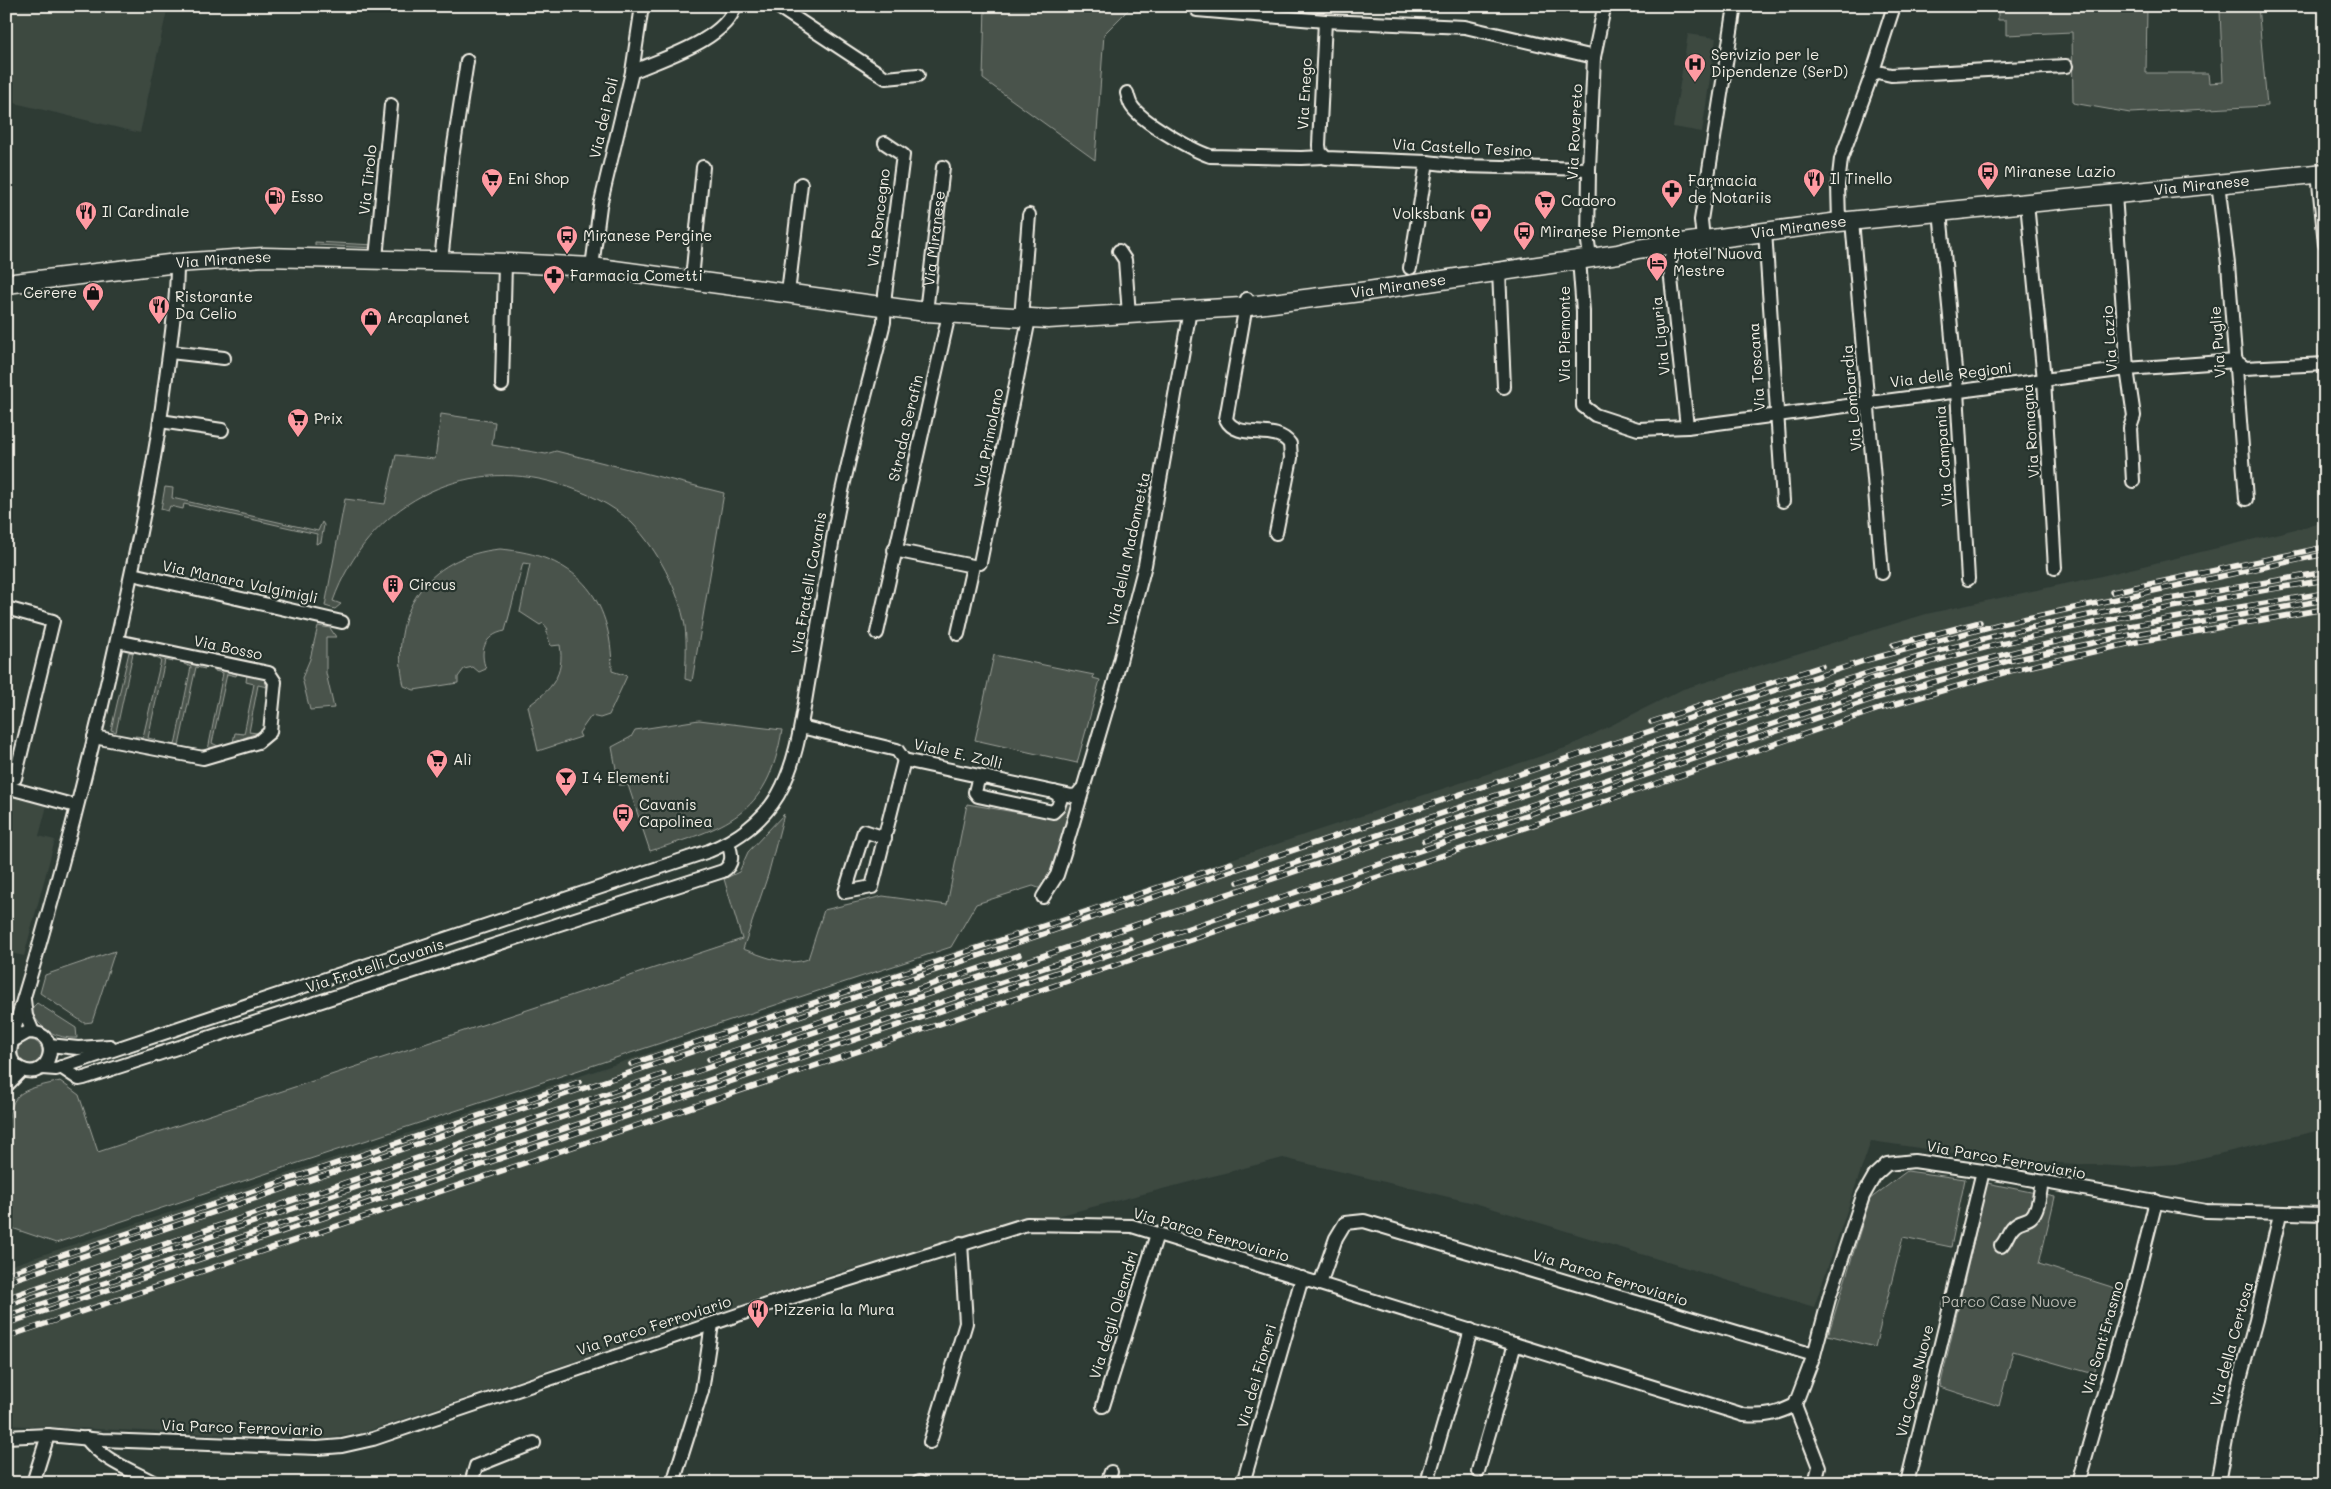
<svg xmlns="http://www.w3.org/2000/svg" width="2331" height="1489" font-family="Mali,sans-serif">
  <rect width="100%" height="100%" fill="#2e3b34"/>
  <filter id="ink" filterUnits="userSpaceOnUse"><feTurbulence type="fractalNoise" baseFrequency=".02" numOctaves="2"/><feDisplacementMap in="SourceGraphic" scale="10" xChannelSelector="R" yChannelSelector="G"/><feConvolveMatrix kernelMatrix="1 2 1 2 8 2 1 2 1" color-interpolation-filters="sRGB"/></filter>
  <g filter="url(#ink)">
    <path fill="#3c4841" d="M 6,6 L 168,6 L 140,133 L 6,101 Z
      M 1688,34 L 1716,38 L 1702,132 L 1673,127 Z
      M 2325,522 L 2325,1129 L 2176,1164 L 2132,1167 L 2001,1160 L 1871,1141 L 1814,1307 L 1478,1204 L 1283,1158 L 840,1272 L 365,1432 L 324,1439 L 6,1425 L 6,1267 L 1568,747 L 1683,689 L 1926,614 L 2097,577 Z
      M 6,792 L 48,802 L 39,836 L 55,840 L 24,956 L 6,952 Z"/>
    <path fill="#48524c" stroke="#9ea29a" d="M 985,6 L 1132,6 L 1104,34 L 1095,160 L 983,79 Z
      M 1998,6 L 2147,7 L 2146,73 L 2208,73 L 2209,83 L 2223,82 L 2220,11 L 2241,6 L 2258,6 L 2267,106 L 2130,113 L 2073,103 L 2072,32 L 2006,35 L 2006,20 L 1998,20 Z
      M 315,242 L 375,245 L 375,248 L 315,245 Z
      M 441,414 L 495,422 L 492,445 L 546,454 L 556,451 L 724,493 L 692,681 L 685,679 C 686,662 687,644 685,626 C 679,590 657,549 632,523 C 612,504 585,492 559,484 C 461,454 367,506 333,601 L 341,604 L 335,609 L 325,606 L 345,499 L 385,504 L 396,455 L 435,459 Z
      M 165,487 L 173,488 L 172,498 L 318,531 L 322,522 L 324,525 L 321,542 L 316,544 L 317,534 L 184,504 L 183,509 L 170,506 L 168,511 L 161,509 Z
      M 500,549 C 575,555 612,595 612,671 L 627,676 L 609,715 L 600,718 L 591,716 L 579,733 L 581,737 L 538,751 L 528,706 C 551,690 565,675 560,645 L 551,646 L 546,632 L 548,629 L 543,623 L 540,625 L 520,612 L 530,564 L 523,563 L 505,631 C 484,635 479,651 486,669 L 479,672 L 473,667 L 464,669 L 458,677 L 458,683 L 414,690 L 404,686 C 388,614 426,556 500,549 Z
      M 318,626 L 330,628 L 336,637 L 326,637 L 326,673 L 334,708 L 310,710 L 302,678 L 310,659 Z
      M 129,652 L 133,653 L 116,732 L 111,730 Z
      M 154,655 L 172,658 L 173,662 L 165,660 L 148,738 L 156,740 L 154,743 L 137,739 L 135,736 L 143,737 L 161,660 L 153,657 Z
      M 994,655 L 1094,675 L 1093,678 L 1100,680 L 1077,763 L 975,740 Z
      M 185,661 L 206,665 L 205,669 L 196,667 L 179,746 L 188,748 L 187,750 L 166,744 L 175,745 L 191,667 L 184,664 Z
      M 215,668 L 237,673 L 236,676 L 227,674 L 212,743 L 220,747 L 201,754 L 199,750 L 208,750 L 223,673 L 215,671 Z
      M 247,674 L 264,678 L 267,687 L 258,685 L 249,732 L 257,733 L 233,742 L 235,733 L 244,734 L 254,684 L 246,682 Z
      M 699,720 L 782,730 C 768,817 725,827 650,851 L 628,785 L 619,785 L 612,747 L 631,737 L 635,730 Z
      M 1065,802 L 1072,804 L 1073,808 L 1058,863 L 1044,890 L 1033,886 L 976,904 L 951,947 L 56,1243 L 6,1226 C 6,1199 0,1115 17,1097 C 26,1087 47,1085 60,1081 L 79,1095 L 98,1152 L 742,939 L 724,879 L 739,872 L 748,852 L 784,814 L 768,875 L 743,949 C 764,956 786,967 808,959 L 824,910 L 883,896 L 947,905 L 967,804 L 1056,819 Z
      M 115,951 L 92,1022 L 84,1023 L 40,993 L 45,975 Z
      M 37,1003 L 76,1028 L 77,1038 C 57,1039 38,1029 31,1009 Z
      M18 1052a12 12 0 1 1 24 0a12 12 0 1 1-24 0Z
      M 1907,1171 L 1965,1179 L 1951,1247 L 1903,1237 L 1875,1347 L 1828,1335 L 1870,1199 Z
      M 1987,1183 L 2055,1197 L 2039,1264 L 2118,1289 L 2094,1374 L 2013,1351 L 1999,1406 L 1940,1387 Z"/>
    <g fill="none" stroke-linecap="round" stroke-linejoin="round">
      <g stroke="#f4f1e8" stroke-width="16">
        <g id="street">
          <path d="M 777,6 L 886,78 L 918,75"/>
          <path d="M 1197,10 L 1325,21 L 1465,27 L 1594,57"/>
          <path d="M 1325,21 L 1319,145 L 1320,152 L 1326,158 L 1427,162 L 1463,166 L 1589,169"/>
          <path d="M 1873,71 L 1891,75 L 2066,66"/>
          <path d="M 632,72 L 642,6"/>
          <path d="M 1127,93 C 1128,97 1129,101 1131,105 C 1140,121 1192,150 1210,156 L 1301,158 L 1324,157"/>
          <path d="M 2318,173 L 2325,244"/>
          <path d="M 2218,183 L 2228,264 L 2246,499"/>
          <path d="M 2115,194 L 2127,369 L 2134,416 L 2130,428 L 2133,481"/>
          <path d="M 2027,203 L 2044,380 L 2055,568"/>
          <path d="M 1940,211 L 1957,391 L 1968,579"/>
          <path d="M 1852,220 L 1882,573"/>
          <path d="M 1839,222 L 1838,185 L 1841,159 L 1873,71 L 1894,6"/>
          <path d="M 1765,231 L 1783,501"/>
          <path d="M 1703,239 L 1701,220 L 1735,6"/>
          <path d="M 1671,244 L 1672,257 L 1669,260 L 1687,427"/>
          <path d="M 1119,251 L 1125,260 L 1129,315"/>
          <path d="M 1590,257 L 1588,242 L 1589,169 L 1594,57 L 1604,8"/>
          <path d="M 376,258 L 391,105"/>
          <path d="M 1579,259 L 1583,311 L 1583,406 L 1595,415 L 1638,429 L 1687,427 L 2127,369 L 2236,361 L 2245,368 L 2325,364"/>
          <path d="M 441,261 L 452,158 L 467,61"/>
          <path d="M 592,267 L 600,206 L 632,72 C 660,59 726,40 735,6"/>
          <path d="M 1410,268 L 1427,162"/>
          <path d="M 1499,271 L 1504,387"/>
          <path d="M 692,279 L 703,167"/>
          <path d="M 788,293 L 801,184"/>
          <path d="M 1247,299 L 1226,419 C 1237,442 1276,423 1290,444 L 1291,458 L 1276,533"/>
          <path id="s1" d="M 926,312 L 943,167"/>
          <path d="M 1021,319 L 1029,215"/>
          <path d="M 170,352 L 224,358"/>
          <path d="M 502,385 L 505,263"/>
          <path d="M 160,421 L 222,430"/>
          <path d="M 894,550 L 973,566 L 958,634"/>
          <path d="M 980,563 L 1029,319"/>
          <path d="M 132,574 L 342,622"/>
          <path d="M 6,608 L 53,621 L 15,778 L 6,775"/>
          <path d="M 877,633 L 949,314"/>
          <path d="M 801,727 L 897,750 L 904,760 L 1072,796 L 1077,795 L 1081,790"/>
          <path d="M 94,737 L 203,758 L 258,742 L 270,732 L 275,682 L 269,673 L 117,641"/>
          <path d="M 986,777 L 978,780 L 975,792 L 978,796 L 1053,812 L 1058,807 L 1061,798 L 1054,792"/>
          <path d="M 6,787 L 76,806"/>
          <path d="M 885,838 L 864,831 L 845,892 L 872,887 L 904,760"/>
          <path d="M 1043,897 L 1057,875 L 1064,853 L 1114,684 L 1145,565 L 1190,310"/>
          <path d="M 24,1000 L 26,1016 L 33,1032"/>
          <path d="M 14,1040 L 28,1032 C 65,1032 50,1083 21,1069 C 15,1066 11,1060 10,1054 C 10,1046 14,1036 15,1027 C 61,877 100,724 132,570 C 146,506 158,442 166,377 C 171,339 177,301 177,263"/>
          <path d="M 49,1045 L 78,1048 L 110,1046"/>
          <path d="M 61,1067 L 79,1079 L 84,1078 L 723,871 C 734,864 732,854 728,843"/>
          <path d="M 42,1068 L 56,1069 L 71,1064 L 709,851 C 738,839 762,822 778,795 C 798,760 802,717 809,678 C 818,626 827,574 836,521 C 848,454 868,388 884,322 L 885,294 L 903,155 L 885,143"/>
          <path d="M 6,1086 L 22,1070"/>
          <path d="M 2001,1246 C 2007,1240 2008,1231 2014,1226 C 2019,1220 2027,1221 2031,1217 C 2039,1210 2040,1191 2042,1182"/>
          <path d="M 1320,1284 L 1336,1238 L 1345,1223 L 1364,1221 L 1814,1355"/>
          <path d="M 1795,1405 L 1819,1467 L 1815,1483"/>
          <path d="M 1103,1406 L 1157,1234"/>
          <path d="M 6,1437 L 48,1435 L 102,1440 L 317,1448 L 342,1446 L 373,1439 L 770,1304 L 1027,1224 L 1132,1226 L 1744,1415 C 1765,1417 1777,1414 1795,1405 L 1814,1355 L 1830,1295 L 1863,1196 L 1875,1175 L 1887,1164 L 1914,1161 L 1983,1171 L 2206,1211 L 2325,1214"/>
          <path d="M 86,1438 C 102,1460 131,1470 155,1483"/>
          <path d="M 930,1442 L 966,1323 L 961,1243"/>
          <path d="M 1478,1471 L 1515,1344"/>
          <path d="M 1429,1475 L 1471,1330"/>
          <path d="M 33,1483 L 48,1435"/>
          <path d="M 471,1483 L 476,1466 L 534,1443"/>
          <path d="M 673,1483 L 702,1391 L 712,1324"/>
          <path d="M 919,1483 L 919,1482"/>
          <path d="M 1107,1483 L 1111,1472"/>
          <path d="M 1243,1483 L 1302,1278"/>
          <path d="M 1907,1483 L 1983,1171"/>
          <path d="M 2078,1483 L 2134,1289 L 2156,1201"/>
          <path d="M 2218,1483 L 2231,1412 L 2256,1320 L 2280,1214"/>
        </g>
      </g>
      <g stroke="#f4f1e8" stroke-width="21">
        <g id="secondary">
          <path id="s2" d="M 6,284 L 177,263 L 264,257 L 511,263 L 592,267 L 926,312 L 1048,319 L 1241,307 L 1368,291 L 1618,254 L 1637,249 L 1839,222 L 2325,173"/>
        </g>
      </g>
      <use href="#street" stroke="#26332d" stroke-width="12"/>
      <use href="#secondary" stroke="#26332d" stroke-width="18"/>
      <g stroke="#f4f1e8" stroke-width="5.5">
        <path id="rail" d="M 2112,592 L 2325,547
          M 1893,645 L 1980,622
          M 1651,722 L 1822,666
          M 1424,841 L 1874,690 C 1960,665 2047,642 2135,625 C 2198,613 2261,604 2325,593
          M 1238,882 L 1749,710 L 1938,651 L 2003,634 L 2129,606 L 2325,572
          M 709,1059 L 1019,955
          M 631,1064 L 1231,863
          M 6,1274 L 579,1082
          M 6,1282 L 1586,752 L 1867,660 L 2000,624 L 2325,554
          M 6,1298 L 664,1074
          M 6,1306 L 698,1071 L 1871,679 C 2020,634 2172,606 2325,580
          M 6,1316 L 1130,939
          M 6,1324 L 1876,698 L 2008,661 L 2135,634 L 2325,600
          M 6,1337 L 1879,709 L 2010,671 L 2136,642 L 2325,609"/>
      </g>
      <use href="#rail" stroke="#26332d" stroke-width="4" stroke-dasharray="11" stroke-linecap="butt"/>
    </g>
  </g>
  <defs>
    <g id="hospital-pin" transform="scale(1.125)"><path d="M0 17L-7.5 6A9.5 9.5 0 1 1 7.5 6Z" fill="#ff9aa2" stroke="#26332d"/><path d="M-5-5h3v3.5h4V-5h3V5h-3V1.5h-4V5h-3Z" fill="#111"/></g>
    <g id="bus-pin" transform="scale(1.125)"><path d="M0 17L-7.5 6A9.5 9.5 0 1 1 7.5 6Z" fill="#ff9aa2" stroke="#26332d"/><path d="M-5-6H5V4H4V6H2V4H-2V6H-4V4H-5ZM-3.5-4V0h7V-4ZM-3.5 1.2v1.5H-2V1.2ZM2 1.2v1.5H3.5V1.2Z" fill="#111"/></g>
    <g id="supermarket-pin" transform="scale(1.125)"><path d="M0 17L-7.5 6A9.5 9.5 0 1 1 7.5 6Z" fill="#ff9aa2" stroke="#26332d"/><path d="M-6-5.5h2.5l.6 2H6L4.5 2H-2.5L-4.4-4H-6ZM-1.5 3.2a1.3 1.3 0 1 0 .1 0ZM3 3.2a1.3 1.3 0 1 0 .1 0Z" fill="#111"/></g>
    <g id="restaurant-pin" transform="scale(1.125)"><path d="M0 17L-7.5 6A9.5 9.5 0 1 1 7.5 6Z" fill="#ff9aa2" stroke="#26332d"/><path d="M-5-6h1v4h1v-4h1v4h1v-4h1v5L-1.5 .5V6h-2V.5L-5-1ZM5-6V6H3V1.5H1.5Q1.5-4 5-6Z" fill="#111"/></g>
    <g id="pharmacy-pin" transform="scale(1.125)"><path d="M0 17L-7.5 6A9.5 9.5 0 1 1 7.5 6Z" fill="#ff9aa2" stroke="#26332d"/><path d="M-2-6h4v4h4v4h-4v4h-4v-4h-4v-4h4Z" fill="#111"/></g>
    <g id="fuel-pin" transform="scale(1.125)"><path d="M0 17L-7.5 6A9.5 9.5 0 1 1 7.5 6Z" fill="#ff9aa2" stroke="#26332d"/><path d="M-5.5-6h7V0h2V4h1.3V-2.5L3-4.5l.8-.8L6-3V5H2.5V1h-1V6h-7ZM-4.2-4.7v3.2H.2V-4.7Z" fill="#111"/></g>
    <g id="bank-pin" transform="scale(1.125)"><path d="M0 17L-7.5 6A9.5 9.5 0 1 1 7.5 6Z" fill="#ff9aa2" stroke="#26332d"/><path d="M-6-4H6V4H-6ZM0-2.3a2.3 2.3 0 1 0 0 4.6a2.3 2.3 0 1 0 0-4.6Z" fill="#111"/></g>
    <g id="hotel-pin" transform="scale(1.125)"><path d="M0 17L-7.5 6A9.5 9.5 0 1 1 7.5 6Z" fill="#ff9aa2" stroke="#26332d"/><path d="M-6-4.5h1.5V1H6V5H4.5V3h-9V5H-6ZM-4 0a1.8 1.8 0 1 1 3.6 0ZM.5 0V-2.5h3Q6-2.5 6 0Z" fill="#111"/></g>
    <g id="shop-pin" transform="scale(1.125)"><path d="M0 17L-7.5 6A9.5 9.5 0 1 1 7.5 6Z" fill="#ff9aa2" stroke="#26332d"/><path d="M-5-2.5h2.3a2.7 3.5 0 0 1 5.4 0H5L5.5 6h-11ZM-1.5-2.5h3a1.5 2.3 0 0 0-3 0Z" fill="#111"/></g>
    <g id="building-pin" transform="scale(1.125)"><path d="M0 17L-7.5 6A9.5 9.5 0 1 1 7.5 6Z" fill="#ff9aa2" stroke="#26332d"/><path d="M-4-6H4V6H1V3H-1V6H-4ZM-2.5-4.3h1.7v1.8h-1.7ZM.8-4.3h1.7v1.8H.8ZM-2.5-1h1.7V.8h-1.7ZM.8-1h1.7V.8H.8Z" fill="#111"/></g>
    <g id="bar-pin" transform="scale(1.125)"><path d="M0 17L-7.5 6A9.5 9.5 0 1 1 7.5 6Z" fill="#ff9aa2" stroke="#26332d"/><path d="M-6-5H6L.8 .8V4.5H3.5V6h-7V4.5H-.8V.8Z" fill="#111"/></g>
  </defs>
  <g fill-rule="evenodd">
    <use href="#hospital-pin" x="1695" y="64"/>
    <use href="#bus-pin" x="1988" y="172"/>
    <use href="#supermarket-pin" x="492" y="179"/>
    <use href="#restaurant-pin" x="1814" y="179"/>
    <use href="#pharmacy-pin" x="1672" y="190"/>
    <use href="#fuel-pin" x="275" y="197"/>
    <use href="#supermarket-pin" x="1545" y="201"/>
    <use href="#restaurant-pin" x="86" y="212"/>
    <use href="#bank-pin" x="1481" y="214"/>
    <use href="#bus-pin" x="1524" y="232"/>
    <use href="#bus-pin" x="567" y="236"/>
    <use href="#hotel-pin" x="1657" y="263"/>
    <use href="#pharmacy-pin" x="554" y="276"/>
    <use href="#shop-pin" x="93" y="293"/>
    <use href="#restaurant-pin" x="159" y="306"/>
    <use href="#shop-pin" x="371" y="318"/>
    <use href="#supermarket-pin" x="298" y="419"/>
    <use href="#building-pin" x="393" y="585"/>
    <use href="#supermarket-pin" x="437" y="760"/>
    <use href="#bar-pin" x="566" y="778"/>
    <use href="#bus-pin" x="623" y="814"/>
    <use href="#restaurant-pin" x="758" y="1310"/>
  </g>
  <g text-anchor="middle" stroke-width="4.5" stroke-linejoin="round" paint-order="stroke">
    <g font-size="15" fill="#f4f1e8" stroke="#26332d" text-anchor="start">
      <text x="1711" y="60">Servizio per le<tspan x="1711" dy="17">Dipendenze (SerD)</tspan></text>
      <text x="2004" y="177">Miranese Lazio</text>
      <text x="508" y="184">Eni Shop</text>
      <text x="1830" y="184">Il Tinello</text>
      <text x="1688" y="186">Farmacia<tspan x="1688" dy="17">de Notariis</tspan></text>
      <text x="291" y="202">Esso</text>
      <text x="1561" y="206">Cadoro</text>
      <text x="102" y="217">Il Cardinale</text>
      <text x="1465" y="219" text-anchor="end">Volksbank</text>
      <text x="1540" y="237">Miranese Piemonte</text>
      <text x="583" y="241">Miranese Pergine</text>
      <text x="1673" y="259">Hotel Nuova<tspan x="1673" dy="17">Mestre</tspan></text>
      <text x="570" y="281">Farmacia Cometti</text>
      <text x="77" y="298" text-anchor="end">Cerere</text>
      <text x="175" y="302">Ristorante<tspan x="175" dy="17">Da Celio</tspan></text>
      <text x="387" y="323">Arcaplanet</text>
      <text x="314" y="424">Prix</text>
      <text x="409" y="590">Circus</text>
      <text x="453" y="765">Alì</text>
      <text x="582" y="783">I 4 Elementi</text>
      <text x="639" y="810">Cavanis<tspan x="639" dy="17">Capolinea</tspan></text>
      <text x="774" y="1315">Pizzeria la Mura</text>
    </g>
    <g font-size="15" fill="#f4f1e8" stroke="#26332d">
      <text transform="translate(1305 94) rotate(-87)" y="5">Via Enego</text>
      <text transform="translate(604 118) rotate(-77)" y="5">Via dei Poli</text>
      <text transform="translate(1575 132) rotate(-87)" y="5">Via Rovereto</text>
      <text transform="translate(1462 148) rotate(3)" y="5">Via Castello Tesino</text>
      <text transform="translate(368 180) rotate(-84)" y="5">Via Tirolo</text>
      <text dy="5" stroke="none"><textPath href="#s2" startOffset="2209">Via Miranese</textPath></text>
      <text transform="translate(879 218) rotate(-83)" y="5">Via Roncegno</text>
      <text dy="5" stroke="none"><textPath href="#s2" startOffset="1804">Via Miranese</textPath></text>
      <text dy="5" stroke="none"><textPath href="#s1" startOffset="74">Via Miranese</textPath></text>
      <text dy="5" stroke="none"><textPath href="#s2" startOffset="219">Via Miranese</textPath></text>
      <text dy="5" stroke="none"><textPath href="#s2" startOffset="1399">Via Miranese</textPath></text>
      <text transform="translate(1565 334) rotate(-90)" y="5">Via Piemonte</text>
      <text transform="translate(1661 336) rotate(-96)" y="5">Via Liguria</text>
      <text transform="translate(2110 339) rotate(-94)" y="5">Via Lazio</text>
      <text transform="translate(2218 342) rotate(-94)" y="5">Via Puglie</text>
      <text transform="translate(1757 367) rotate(-94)" y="5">Via Toscana</text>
      <text transform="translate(1951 375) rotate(-7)" y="5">Via delle Regioni</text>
      <text transform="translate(1852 398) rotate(-95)" y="5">Via Lombardia</text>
      <text transform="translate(906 428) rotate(-77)" y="5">Strada Serafin</text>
      <text transform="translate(2031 431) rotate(-94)" y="5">Via Romagna</text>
      <text transform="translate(989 438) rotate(-79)" y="5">Via Primolano</text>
      <text transform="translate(1944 456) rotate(-94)" y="5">Via Campania</text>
      <text transform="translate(1129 549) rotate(-78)" y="5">Via della Madonnetta</text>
      <text transform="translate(240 582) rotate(12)" y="5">Via Manara Valgimigli</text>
      <text transform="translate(809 583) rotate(-80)" y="5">Via Fratelli Cavanis</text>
      <text transform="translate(228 648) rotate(12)" y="5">Via Bosso</text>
      <text transform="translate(958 754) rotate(13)" y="5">Viale E. Zolli</text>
      <text transform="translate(375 966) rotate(-18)" y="5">Via Fratelli Cavanis</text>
      <text transform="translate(2006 1160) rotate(10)" y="5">Via Parco Ferroviario</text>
      <text transform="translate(1211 1235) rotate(16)" y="5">Via Parco Ferroviario</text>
      <text transform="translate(1610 1278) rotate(17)" y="5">Via Parco Ferroviario</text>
      <text transform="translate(1114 1315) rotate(-73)" y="5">Via degli Oleandri</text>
      <text transform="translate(654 1326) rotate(-18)" y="5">Via Parco Ferroviario</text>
      <text transform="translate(2103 1338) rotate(-74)" y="5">Via Sant'Erasmo</text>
      <text transform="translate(2232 1344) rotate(-75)" y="5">Via della Certosa</text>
      <text transform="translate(1257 1376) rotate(-74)" y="5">Via dei Fioreri</text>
      <text transform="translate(1915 1381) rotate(-76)" y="5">Via Case Nuove</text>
      <text transform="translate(242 1428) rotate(2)" y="5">Via Parco Ferroviario</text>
    </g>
    <g font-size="15" fill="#b8b9b1" stroke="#26332d">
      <text x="2009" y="1307">Parco Case Nuove</text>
    </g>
  </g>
  <rect width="2331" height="1489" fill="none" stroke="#26332d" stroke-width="25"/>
  <rect x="12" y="12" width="2306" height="1464" fill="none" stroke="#f4f1e8" stroke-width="2" filter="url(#ink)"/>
</svg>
